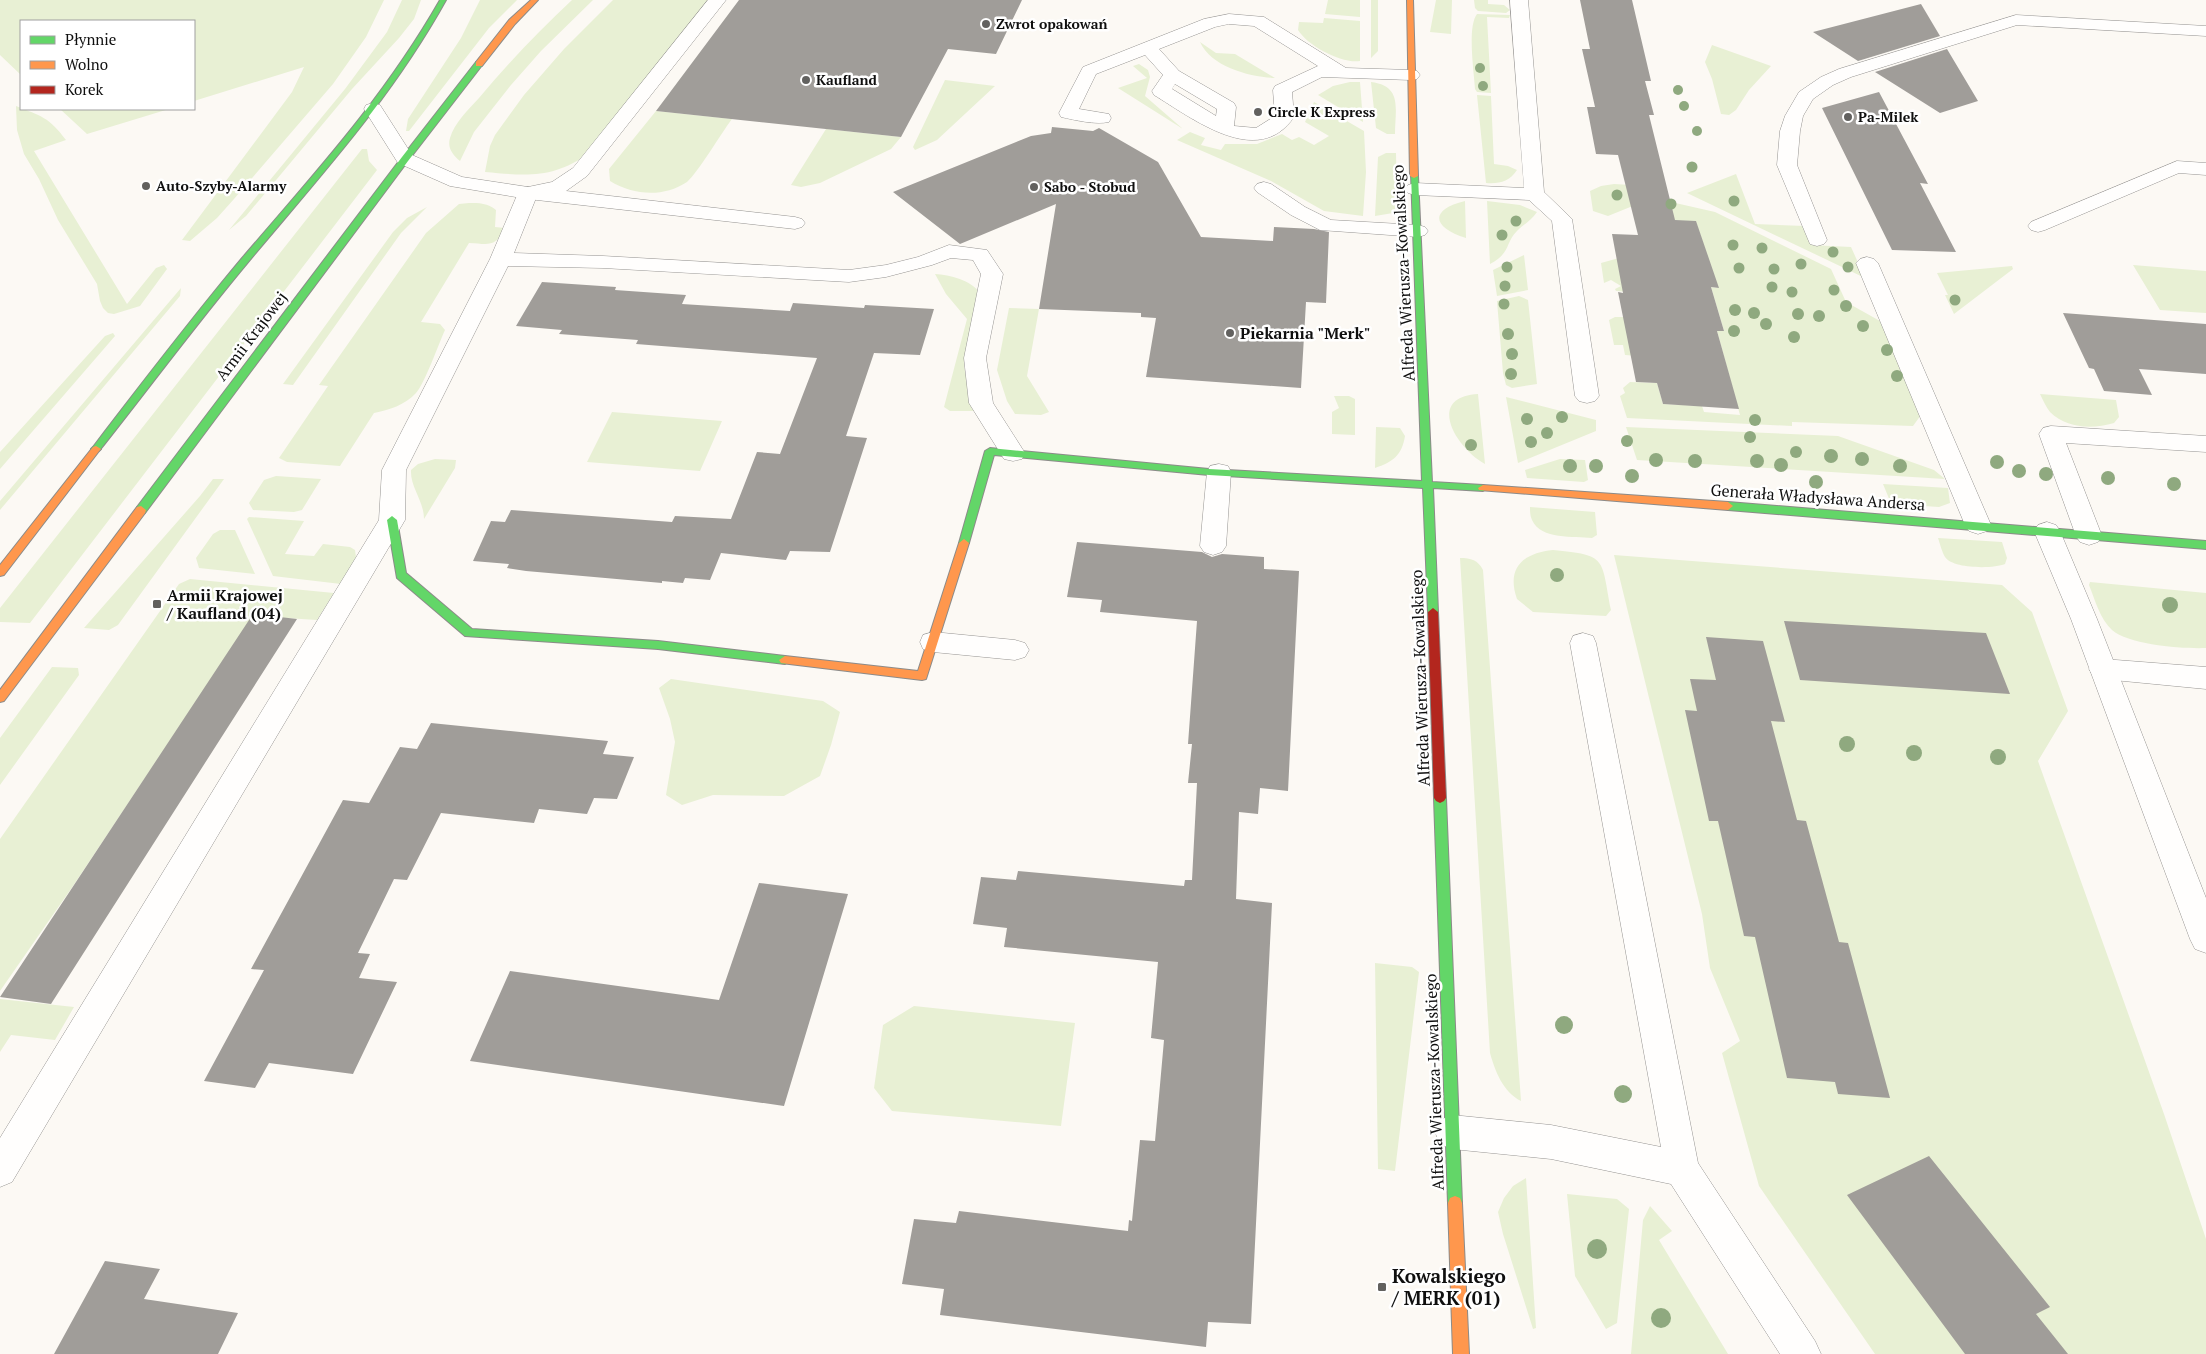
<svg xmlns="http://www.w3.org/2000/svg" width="2206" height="1354" font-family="'PT Serif',serif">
  <rect width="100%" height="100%" fill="#fcf9f4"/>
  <path fill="#e8f0d4" d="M 0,0 L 384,0 L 366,37 L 333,84 L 234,199 L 217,218 L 190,241 L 182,240 L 292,92 L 304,67 L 194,101 L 194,21 L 21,21 L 21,75 L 0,55 Z
    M 402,0 L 421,0 L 414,19 L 399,38 L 352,89 L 246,216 L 229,230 L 345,89 L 387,32 Z
    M 480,0 L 517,0 L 489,28 L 409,131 L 406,131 L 408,119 L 461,38 Z
    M 572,0 L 593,0 L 541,51 L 511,85 L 474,132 L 460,161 C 453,155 447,148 450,138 C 454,123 469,109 479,98 C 508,63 539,31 572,0 Z
    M 613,0 L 708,0 L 591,152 C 553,179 528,176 485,172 L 490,146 L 495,135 L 524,95 L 564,49 Z
    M 1328,0 L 1360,0 L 1360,17 L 1325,14 Z
    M 1371,0 L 1378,0 L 1378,51 L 1371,58 Z
    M 1436,0 L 1452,0 L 1451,34 L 1430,32 Z
    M 1474,0 L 1488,0 L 1488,4 L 1504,5 L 1510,10 L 1506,13 L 1478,11 L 1475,8 Z
    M 1477,14 L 1510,15 L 1509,18 L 1487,17 L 1491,93 L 1477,92 L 1475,89 C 1474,72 1467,27 1477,14 Z
    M 1324,18 L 1360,21 L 1360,61 C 1342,64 1308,46 1298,30 L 1299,22 L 1323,23 Z
    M 1200,42 L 1216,53 L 1235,54 L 1275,78 C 1250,77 1211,67 1200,42 Z
    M 1712,45 L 1771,66 L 1749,90 L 1736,110 L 1729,115 L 1721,114 L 1712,79 L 1705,62 Z
    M 1139,64 L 1148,70 L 1150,77 L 1145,96 L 1183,129 L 1118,88 L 1147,78 L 1133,66 Z
    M 945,80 L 995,86 L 937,140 L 915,150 L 913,147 Z
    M 1350,82 L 1360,82 L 1363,122 L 1318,95 L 1333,86 Z
    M 1371,82 C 1403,86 1395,109 1395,134 L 1387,134 L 1376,128 Z
    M 1477,95 L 1491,96 L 1494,164 L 1508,166 L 1517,170 C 1509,182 1499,184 1486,183 Z
    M 1314,102 L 1364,131 L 1366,172 L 1363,216 L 1324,211 L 1271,181 L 1177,140 L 1190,132 L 1205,138 L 1201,145 L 1221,150 L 1225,144 L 1257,144 L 1282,134 L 1292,140 L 1299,137 L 1314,145 L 1329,136 L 1305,122 Z
    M 16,106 C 41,116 49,117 66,140 L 34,151 L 127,304 L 156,268 L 164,265 L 167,269 L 140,306 L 114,314 L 108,313 L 103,308 L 100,301 L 97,284 L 58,220 L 39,179 L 24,154 L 17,130 Z
    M 60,109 L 169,109 L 87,134 Z
    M 656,111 L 732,119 C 722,132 697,174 687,182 C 663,198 633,195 610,181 L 609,169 Z
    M 826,129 L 901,137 L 891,149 L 820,183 L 801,187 L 791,185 Z
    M 362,149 L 367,149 L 369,161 L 377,170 L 30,623 L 0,622 L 0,608 Z
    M 1386,153 L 1396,153 L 1397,206 L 1393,213 L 1375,216 L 1378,157 Z
    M 1736,174 L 1755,224 L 1805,226 L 1811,245 L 1851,247 L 1865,278 L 1687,193 Z
    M 1614,184 L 1631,185 L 1655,197 L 1608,216 L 1593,211 L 1590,191 L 1601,186 Z
    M 1465,201 L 1466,238 C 1433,228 1428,210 1465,201 Z
    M 1487,201 L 1520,205 L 1537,212 C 1531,221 1524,224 1517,231 C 1505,243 1511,253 1490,264 Z
    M 1671,202 L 1715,212 L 1831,269 L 1846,302 L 1880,321 L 1921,415 L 1913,426 L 1792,422 L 1792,426 L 1627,418 L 1620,396 L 1625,393 L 1623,388 L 1630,382 L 1657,383 L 1663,404 L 1702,406 L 1704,412 L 1740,415 L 1717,331 L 1724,331 L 1711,287 L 1718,288 L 1696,222 L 1634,218 Z
    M 469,203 C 479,203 488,203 496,210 L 495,227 L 505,228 C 495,248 489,244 469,243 L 421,322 L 440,324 L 445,330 C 439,343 424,385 416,393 C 405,405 389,410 374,413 L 340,466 L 287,462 L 279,458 L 328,386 L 319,385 L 426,233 L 459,204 Z
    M 427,207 L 401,233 L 293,385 L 283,384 L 393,232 L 407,218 Z
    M 1524,255 L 1528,290 L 1497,296 L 1493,270 Z
    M 1619,258 L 1644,293 L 1616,291 L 1615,289 L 1621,286 L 1611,280 L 1604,283 L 1601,263 Z
    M 2133,265 L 2206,271 L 2206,313 L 2160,310 Z
    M 2012,266 L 2013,269 L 1954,314 L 1945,295 L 1948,295 L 1937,273 Z
    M 935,274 C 950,275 971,280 980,293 L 979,308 L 964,367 L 975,411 L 950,411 L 944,407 L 967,319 L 946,294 Z
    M 181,288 L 180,296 L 0,510 L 0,501 Z
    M 1519,296 L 1528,300 L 1537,384 L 1512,388 L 1506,385 L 1503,373 L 1497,301 Z
    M 1009,308 L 1039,309 L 1027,376 L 1049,412 L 1041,415 L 1015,414 L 1007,401 L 997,370 Z
    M 1615,317 L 1623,317 L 1651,357 L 1625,355 L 1623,345 L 1614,345 L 1609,320 Z
    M 113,333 L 115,336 L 0,469 L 0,452 L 105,336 Z
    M 1478,394 L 1485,464 C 1456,448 1425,397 1478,394 Z
    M 2040,394 L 2116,400 L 2119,417 L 2114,423 C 2093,429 2067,429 2050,412 C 2046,407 2043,400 2040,394 Z
    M 1334,396 L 1349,396 L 1355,399 L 1355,435 L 1332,434 L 1332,412 L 1339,408 Z
    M 1506,397 L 1596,420 L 1596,431 L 1518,463 Z
    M 612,412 L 722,421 L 700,471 L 587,462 Z
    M 1376,427 L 1400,428 L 1405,436 C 1402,455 1393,462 1375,468 Z
    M 1626,427 L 1838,436 L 1934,470 L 1945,479 L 1637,460 Z
    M 435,459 L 456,460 L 455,468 L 424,519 C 424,501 410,487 411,470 L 418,464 Z
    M 1560,459 L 1585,460 L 1588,480 L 1584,482 L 1527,478 L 1525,470 Z
    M 276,476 L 321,479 L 302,510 L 294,512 L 253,510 L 249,503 L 264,480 Z
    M 213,479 L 224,479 L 118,625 L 109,630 L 84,628 L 200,496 Z
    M 1883,484 L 1948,488 L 1950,503 L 1939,507 L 1894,504 L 1890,501 Z
    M 1530,507 L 1595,512 L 1597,535 L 1592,538 C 1574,536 1541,540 1532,520 C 1530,516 1530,511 1530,507 Z
    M 249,517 L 304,521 L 285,554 L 314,556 L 323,544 L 350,547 L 355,550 L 356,557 L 341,584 L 273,576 L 247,519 Z
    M 220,530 L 235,530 L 255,574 L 199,568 L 196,558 L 213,534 Z
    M 1938,538 L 2002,542 L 2007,558 L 2005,564 C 1993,569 1953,569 1945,557 C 1942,552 1940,544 1938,538 Z
    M 1553,550 C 1608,555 1601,558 1611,610 L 1606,616 L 1533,612 L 1517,599 C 1506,568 1523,553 1553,550 Z
    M 1614,555 L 2002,585 L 2032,612 L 2068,711 L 2038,761 L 2164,1114 L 2206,1239 L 2206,1354 L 1875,1354 L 1759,1186 L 1722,1053 L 1740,1041 L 1710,968 L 1702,914 Z
    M 1460,558 C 1471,558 1478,560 1483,570 L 1521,1101 C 1503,1092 1495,1071 1490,1053 Z
    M 190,579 L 334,593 L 317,620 L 253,616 L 73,886 L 0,991 L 0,839 L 179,584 Z
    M 2090,582 L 2206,593 L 2206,648 C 2184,649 2129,645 2112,630 C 2100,619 2095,600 2089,585 Z
    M 52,667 L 78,668 L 79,675 L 0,785 L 0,738 Z
    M 671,679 L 823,701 L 840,712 L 831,745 L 820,776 L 784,796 L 713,795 L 682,805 L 666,795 L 675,742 L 670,719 L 659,688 Z
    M 1375,963 L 1412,967 L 1419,972 L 1395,1171 L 1378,1169 Z
    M 0,999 L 74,1007 L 55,1040 L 11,1035 L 0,1052 Z
    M 914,1006 L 1075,1023 L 1061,1126 L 892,1111 L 874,1088 L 883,1025 Z
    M 1526,1178 L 1536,1328 L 1533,1329 L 1503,1234 L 1498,1212 L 1504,1198 L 1513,1186 Z
    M 1567,1194 L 1617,1199 L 1629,1209 L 1617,1323 L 1606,1329 L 1575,1276 Z
    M 1650,1206 L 1672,1231 L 1659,1240 L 1728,1354 L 1631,1354 L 1643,1220 Z"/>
  <path fill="#a09d99" d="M 739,0 L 1022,0 L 996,54 L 948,49 L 901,137 L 656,111 Z
    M 1580,0 L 1632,0 L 1651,81 L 1645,81 L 1654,115 L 1649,115 L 1675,220 L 1696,221 L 1719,288 L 1711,287 L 1724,331 L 1717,331 L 1739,409 L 1663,404 L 1657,383 L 1636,382 L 1618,292 L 1623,293 L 1612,234 L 1638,235 L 1618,155 L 1596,154 L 1587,107 L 1595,107 L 1582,49 L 1590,49 Z
    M 1921,4 L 1940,36 L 1858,61 L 1813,32 Z
    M 1947,49 L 1978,101 L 1940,113 L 1875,72 Z
    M 1879,92 L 1928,184 L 1920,183 L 1956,252 L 1892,250 L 1822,108 Z
    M 1052,127 L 1093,131 L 1099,128 L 1158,162 L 1201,237 L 1273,241 L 1274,227 L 1314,229 L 1329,232 L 1326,303 L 1306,302 L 1301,388 L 1146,377 L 1156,318 L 1141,317 L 1141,313 L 1039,309 L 1056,204 L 960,244 L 893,192 L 1031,136 L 1051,133 Z
    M 542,282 L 616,287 L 615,290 L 686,295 L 682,304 L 790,311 L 793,303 L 864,308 L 865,305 L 934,309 L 920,355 L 874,353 L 846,436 L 867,438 L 830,552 L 790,551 L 786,560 L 721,553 L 710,580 L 685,578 L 683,583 L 662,581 L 662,583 L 526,571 L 507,568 L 509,564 L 473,561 L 491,521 L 505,522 L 511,510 L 672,522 L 675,516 L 731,519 L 757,452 L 780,454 L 817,358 L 636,344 L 638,340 L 559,334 L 562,330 L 516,326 Z
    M 2063,313 L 2206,324 L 2206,374 L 2139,369 L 2152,395 L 2104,391 L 2094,369 L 2089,368 Z
    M 1077,542 L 1202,552 L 1212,557 L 1222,554 L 1264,557 L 1264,569 L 1299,571 L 1288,791 L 1260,788 L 1258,814 L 1239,812 L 1236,899 L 1272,903 L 1251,1324 L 1208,1322 L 1206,1347 L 940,1315 L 944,1289 L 902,1284 L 914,1219 L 956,1223 L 959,1211 L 1128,1231 L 1129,1220 L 1132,1221 L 1140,1140 L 1155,1141 L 1164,1040 L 1151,1038 L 1158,962 L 1004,947 L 1007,928 L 973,924 L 981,877 L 1016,880 L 1018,871 L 1184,886 L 1185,880 L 1192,880 L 1197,783 L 1188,783 L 1192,744 L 1188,744 L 1197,621 L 1100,612 L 1102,600 L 1067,597 Z
    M 253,614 L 297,619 L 51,1004 L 0,997 Z
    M 1784,621 L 1986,633 L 2010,694 L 1800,680 Z
    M 1706,637 L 1763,641 L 1785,722 L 1771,721 L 1797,820 L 1806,821 L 1839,942 L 1848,943 L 1890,1098 L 1838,1094 L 1835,1082 L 1787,1078 L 1755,937 L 1744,936 L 1718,821 L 1709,821 L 1685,710 L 1697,711 L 1690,679 L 1716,680 Z
    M 431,723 L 608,741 L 603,754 L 634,757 L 617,799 L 594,798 L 587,814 L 539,809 L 534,823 L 441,813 L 407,880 L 394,879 L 358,953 L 370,954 L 359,978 L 397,982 L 353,1074 L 269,1063 L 255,1088 L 204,1081 L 264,970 L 251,969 L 343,800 L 369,803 L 400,747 L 417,749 Z
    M 759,883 L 848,894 L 784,1106 L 470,1061 L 510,971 L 719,1000 Z
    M 1929,1156 L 2050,1307 L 2036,1314 L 2068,1354 L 1965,1354 L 1847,1195 Z
    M 105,1261 L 160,1269 L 144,1299 L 238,1313 L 218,1354 L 54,1354 Z"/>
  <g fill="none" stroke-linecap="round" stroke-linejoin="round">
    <g stroke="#969492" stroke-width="1">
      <path id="lane" d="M 708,0 L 726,0 L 587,176 L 566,191 L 795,217 L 802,219 L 805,223 L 802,227 L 795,229 L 528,199 L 450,186 L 398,163 L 364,109 L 366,105 L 373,103 L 380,105 L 412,155 L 462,177 L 528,187 L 552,182 L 573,168 Z
        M 1229,14 L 1264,17 L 1346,68 L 1411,70 L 1417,71 L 1420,75 L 1417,79 L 1411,80 L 1322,77 L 1292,92 L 1294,117 C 1258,170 1192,118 1154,95 L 1152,91 L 1163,75 L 1145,55 L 1096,74 L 1079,109 L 1109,114 L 1111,118 L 1109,122 C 1095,125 1075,120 1061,117 L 1059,113 L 1083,67 L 1204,19 ZM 1229,24 L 1254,26 L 1318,66 L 1275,86 L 1273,90 L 1275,116 L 1256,128 L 1234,126 L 1236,107 L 1234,103 L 1179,71 L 1159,49 L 1215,27 ZM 1175,84 L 1217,109 L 1216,116 L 1172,89 Z
        M 1264,182 L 1271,184 L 1305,207 L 1331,220 L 1418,225 L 1425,227 L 1428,231 L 1425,235 L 1418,237 L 1320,230 L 1291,215 L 1257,192 L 1254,188 L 1257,184 Z
        M 2051,426 L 2206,436 L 2206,452 L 2066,443 L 2102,536 L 2098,542 L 2089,545 L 2080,542 L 2076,536 L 2039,434 L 2043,428 Z
        M 2103,659 L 2206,667 L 2206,689 L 2103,679 L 2093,676 L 2089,669 L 2093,662 Z"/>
    </g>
    <g stroke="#969492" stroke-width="1">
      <path id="street" d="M 1510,0 L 1528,0 L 1544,192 L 1572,219 L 1599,396 L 1595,401 L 1587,403 L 1579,401 L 1575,396 L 1552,221 L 1529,200 L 1415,195 L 1408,193 L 1405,189 L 1408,185 L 1415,183 L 1524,188 Z
        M 2016,15 L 2206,26 L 2206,36 L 2017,25 L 1851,77 L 1833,85 L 1813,99 L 1803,116 L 1800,131 L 1797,165 L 1827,240 L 1824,244 L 1817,246 L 1810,244 L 1777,165 L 1780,131 L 1785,116 L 1799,92 L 1821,77 L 1839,69 Z
        M 2177,161 L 2206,163 L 2206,175 L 2179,173 L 2045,230 L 2038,232 L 2031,230 L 2028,226 L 2031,222 Z
        M 528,187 L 535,189 L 538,193 L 514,253 L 603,256 L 849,270 L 886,265 L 918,257 L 949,245 L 987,250 L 1003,274 L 986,358 L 993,403 L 1025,453 L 1022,459 L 1013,461 L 1004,459 L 969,403 L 964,358 L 981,274 L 973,260 L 951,258 L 932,265 L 886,277 L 849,282 L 603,268 L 508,266 L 406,470 L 405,520 L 12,1182 L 0,1187 L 0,1138 L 379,520 L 382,470 L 490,259 L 518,193 L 521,189 Z
        M 1867,257 L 1874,259 L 1878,263 L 1991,525 L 1987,531 L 1978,534 L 1969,531 L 1965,525 L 1856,263 L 1860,259 Z
        M 1219,464 L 1228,466 L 1231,472 L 1226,546 L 1222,552 L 1213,555 L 1204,552 L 1200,546 L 1207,472 L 1210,466 Z
        M 2047,522 L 2056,525 L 2060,531 L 2097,619 L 2206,898 L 2206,953 L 2195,949 L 2190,939 L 2071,619 L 2034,531 L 2038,525 Z
        M 933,632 L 1015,640 L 1025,643 L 1029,650 L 1025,657 L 1015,660 L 933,652 L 923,649 L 920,642 L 923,635 Z
        M 1583,633 L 1593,636 L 1596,643 L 1698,1163 L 1815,1341 L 1821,1354 L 1780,1354 L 1671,1184 L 1551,1159 L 1452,1149 L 1440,1144 L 1435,1132 L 1440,1120 L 1452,1115 L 1551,1125 L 1661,1147 L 1570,643 L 1573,636 Z"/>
    </g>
    <g stroke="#8c8b89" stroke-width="2">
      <path id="fast" d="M 440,0 L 446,0 C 391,99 321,175 249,261 C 197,323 149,388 99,451 L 93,451 L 91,449 L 93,447 C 142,383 191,319 243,257 C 315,173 384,98 440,0 Z
        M 476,62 L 483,64 L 408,161 L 145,513 L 137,513 L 136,510 L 137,507 L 402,157 Z
        M 1411,174 L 1418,176 L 1432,482 L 1483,485 L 1488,488 L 1483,491 L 1433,488 L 1438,612 L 1437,615 L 1433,616 L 1428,612 L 1423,488 L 1209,475 L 994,455 L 969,543 L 964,547 L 960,546 L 959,543 L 985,451 L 990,448 L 1209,469 L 1422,481 Z
        M 1728,502 L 2206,541 L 2206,549 L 1728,510 L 1723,506 Z
        M 392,516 L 397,520 L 406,573 L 472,629 L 658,641 L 785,656 L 791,660 L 785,664 L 658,649 L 465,636 L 397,578 L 387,520 Z
        M 1440,793 L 1444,795 L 1446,798 L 1462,1203 L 1460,1208 L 1455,1210 L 1450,1208 L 1448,1203 L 1434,798 L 1436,795 Z"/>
    </g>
    <g stroke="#8c8b89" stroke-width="2">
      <path id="slow" d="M 531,0 L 538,0 L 515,24 L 482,66 L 476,66 L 476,62 L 509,20 Z
        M 1407,0 L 1413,0 L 1418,176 L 1414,178 L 1410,176 Z
        M 96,446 L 101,449 L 99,451 L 4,575 L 0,576 L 0,565 L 93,447 Z
        M 1483,485 L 1728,502 L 1733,506 L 1728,510 L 1479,490 L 1478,488 Z
        M 141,506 L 146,510 L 145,513 L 4,701 L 0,702 L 0,690 L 137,507 Z
        M 964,539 L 969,543 L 926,679 L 922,680 L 781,663 L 779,660 L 785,656 L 918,671 L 959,543 Z
        M 1455,1196 L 1460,1198 L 1462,1203 L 1469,1354 L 1453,1354 L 1448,1203 L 1450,1198 Z"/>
    </g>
    <g stroke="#8c8b89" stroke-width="2">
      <path id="jam" d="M 1433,608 L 1438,612 L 1446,798 L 1444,801 L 1440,803 L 1436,801 L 1434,798 L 1428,612 Z"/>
    </g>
    <use href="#lane" fill="#fffefd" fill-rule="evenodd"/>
    <use href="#street" fill="#fffefd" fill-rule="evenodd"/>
    <use href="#fast" fill="#63d668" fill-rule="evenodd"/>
    <use href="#slow" fill="#ff974d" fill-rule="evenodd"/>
    <use href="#jam" fill="#b3261e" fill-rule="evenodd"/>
  </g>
  <g fill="#8fa97f">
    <circle cx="1480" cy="68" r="5"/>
    <circle cx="1483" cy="86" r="5"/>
    <circle cx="1678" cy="90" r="5"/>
    <circle cx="1684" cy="106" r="5"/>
    <circle cx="1697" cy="131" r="5"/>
    <circle cx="1692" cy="167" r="5.5"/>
    <circle cx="1617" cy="195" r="5.5"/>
    <circle cx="1734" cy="201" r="5.5"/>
    <circle cx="1671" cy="204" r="5.5"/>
    <circle cx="1516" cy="221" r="5.5"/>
    <circle cx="1502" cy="235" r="5.5"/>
    <circle cx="1733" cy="245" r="5.5"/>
    <circle cx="1762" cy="248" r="5.5"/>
    <circle cx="1833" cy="252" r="5.5"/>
    <circle cx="1801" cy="264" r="5.5"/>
    <circle cx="1507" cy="267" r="5.5"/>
    <circle cx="1848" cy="267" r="5.5"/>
    <circle cx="1739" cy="268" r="5.5"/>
    <circle cx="1774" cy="269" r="5.5"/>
    <circle cx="1505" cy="286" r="5.5"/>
    <circle cx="1772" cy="287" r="5.5"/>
    <circle cx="1834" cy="290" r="5.5"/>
    <circle cx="1792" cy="292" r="5.5"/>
    <circle cx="1955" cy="300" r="5.5"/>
    <circle cx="1504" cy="304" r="5.5"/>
    <circle cx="1846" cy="306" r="6"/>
    <circle cx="1735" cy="310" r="6"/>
    <circle cx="1754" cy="313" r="6"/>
    <circle cx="1798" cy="314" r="6"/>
    <circle cx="1819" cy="316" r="6"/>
    <circle cx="1766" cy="324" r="6"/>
    <circle cx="1863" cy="326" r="6"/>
    <circle cx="1734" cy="331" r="6"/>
    <circle cx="1508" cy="334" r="6"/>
    <circle cx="1794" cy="337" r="6"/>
    <circle cx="1887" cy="350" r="6"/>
    <circle cx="1512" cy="354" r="6"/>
    <circle cx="1511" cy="374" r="6"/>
    <circle cx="1897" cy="376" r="6"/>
    <circle cx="1562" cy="417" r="6"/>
    <circle cx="1527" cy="419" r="6"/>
    <circle cx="1755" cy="420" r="6"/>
    <circle cx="1547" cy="433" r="6"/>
    <circle cx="1750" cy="437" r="6"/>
    <circle cx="1627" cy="441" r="6"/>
    <circle cx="1531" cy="442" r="6"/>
    <circle cx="1471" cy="445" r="6"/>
    <circle cx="1796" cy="452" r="6"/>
    <circle cx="1831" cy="456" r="7"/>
    <circle cx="1862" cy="459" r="7"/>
    <circle cx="1656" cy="460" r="7"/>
    <circle cx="1695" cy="461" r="7"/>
    <circle cx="1757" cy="461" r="7"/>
    <circle cx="1997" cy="462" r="7"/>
    <circle cx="1781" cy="465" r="7"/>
    <circle cx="1570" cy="466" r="7"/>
    <circle cx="1596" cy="466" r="7"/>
    <circle cx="1900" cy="466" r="7"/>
    <circle cx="2019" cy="471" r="7"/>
    <circle cx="2046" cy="474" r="7"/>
    <circle cx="1632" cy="476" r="7"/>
    <circle cx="2108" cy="478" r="7"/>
    <circle cx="1816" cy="482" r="7"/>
    <circle cx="2174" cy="484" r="7"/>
    <circle cx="1557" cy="575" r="7"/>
    <circle cx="2170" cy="605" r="8"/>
    <circle cx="1847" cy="744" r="8"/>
    <circle cx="1914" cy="753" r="8"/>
    <circle cx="1998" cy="757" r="8"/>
    <circle cx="1564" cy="1025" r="9"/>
    <circle cx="1623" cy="1094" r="9"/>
    <circle cx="1597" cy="1249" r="10"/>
    <circle cx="1661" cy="1318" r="10"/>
  </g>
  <g fill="#62615f" stroke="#fff" stroke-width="2">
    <circle cx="986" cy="24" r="5"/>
    <circle cx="806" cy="80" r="5"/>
    <circle cx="1258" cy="112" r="5"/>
    <circle cx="1848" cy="117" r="5"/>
    <circle cx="146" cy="186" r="5"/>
    <circle cx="1034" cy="187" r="5"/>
    <circle cx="1230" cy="333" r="5"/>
    <rect x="152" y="599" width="10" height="10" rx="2.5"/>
    <rect x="1377" y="1282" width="10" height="10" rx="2.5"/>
  </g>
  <g text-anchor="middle" stroke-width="5" stroke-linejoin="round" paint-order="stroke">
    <g font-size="14" font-weight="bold" fill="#0f0f0f" stroke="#fff" text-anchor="start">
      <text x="996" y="29">Zwrot opakowań</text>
      <text x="816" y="85">Kaufland</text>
      <text x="1268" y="117">Circle K Express</text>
      <text x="1858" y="122">Pa-Milek</text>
      <text x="156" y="191">Auto-Szyby-Alarmy</text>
      <text x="1044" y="192">Sabo - Stobud</text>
    </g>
    <g font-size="16" fill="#0f0f0f" stroke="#fff">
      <text transform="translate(1403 273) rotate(-93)" y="6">Alfreda Wierusza-Kowalskiego</text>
      <text transform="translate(251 336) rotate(-53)" y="6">Armii Krajowej</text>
      <text transform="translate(1818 497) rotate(4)" y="6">Generała Władysława Andersa</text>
      <text transform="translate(1420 678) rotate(-92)" y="6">Alfreda Wierusza-Kowalskiego</text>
      <text transform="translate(1434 1082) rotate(-92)" y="6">Alfreda Wierusza-Kowalskiego</text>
    </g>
    <g font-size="16" font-weight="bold" fill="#0f0f0f" stroke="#fff" text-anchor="start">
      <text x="1240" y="339">Piekarnia "Merk"</text>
      <text x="167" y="601">Armii Krajowej<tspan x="167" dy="18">/ Kaufland (04)</tspan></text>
    </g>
    <g font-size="19" font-weight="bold" fill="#0f0f0f" stroke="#fff" text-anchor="start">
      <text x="1392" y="1283">Kowalskiego<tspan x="1392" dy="22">/ MERK (01)</tspan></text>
    </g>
  </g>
  <rect x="20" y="20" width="175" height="90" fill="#ffffff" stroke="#9f9f9f"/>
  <rect x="30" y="36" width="25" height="8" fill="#63d668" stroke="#9f9f9f"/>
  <text x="65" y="45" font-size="15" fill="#0f0f0f">Płynnie</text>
  <rect x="30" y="61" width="25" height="8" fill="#ff974d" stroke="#9f9f9f"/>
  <text x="65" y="70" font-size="15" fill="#0f0f0f">Wolno</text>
  <rect x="30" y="86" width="25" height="8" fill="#b3261e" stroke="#9f9f9f"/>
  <text x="65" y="95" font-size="15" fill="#0f0f0f">Korek</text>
</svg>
